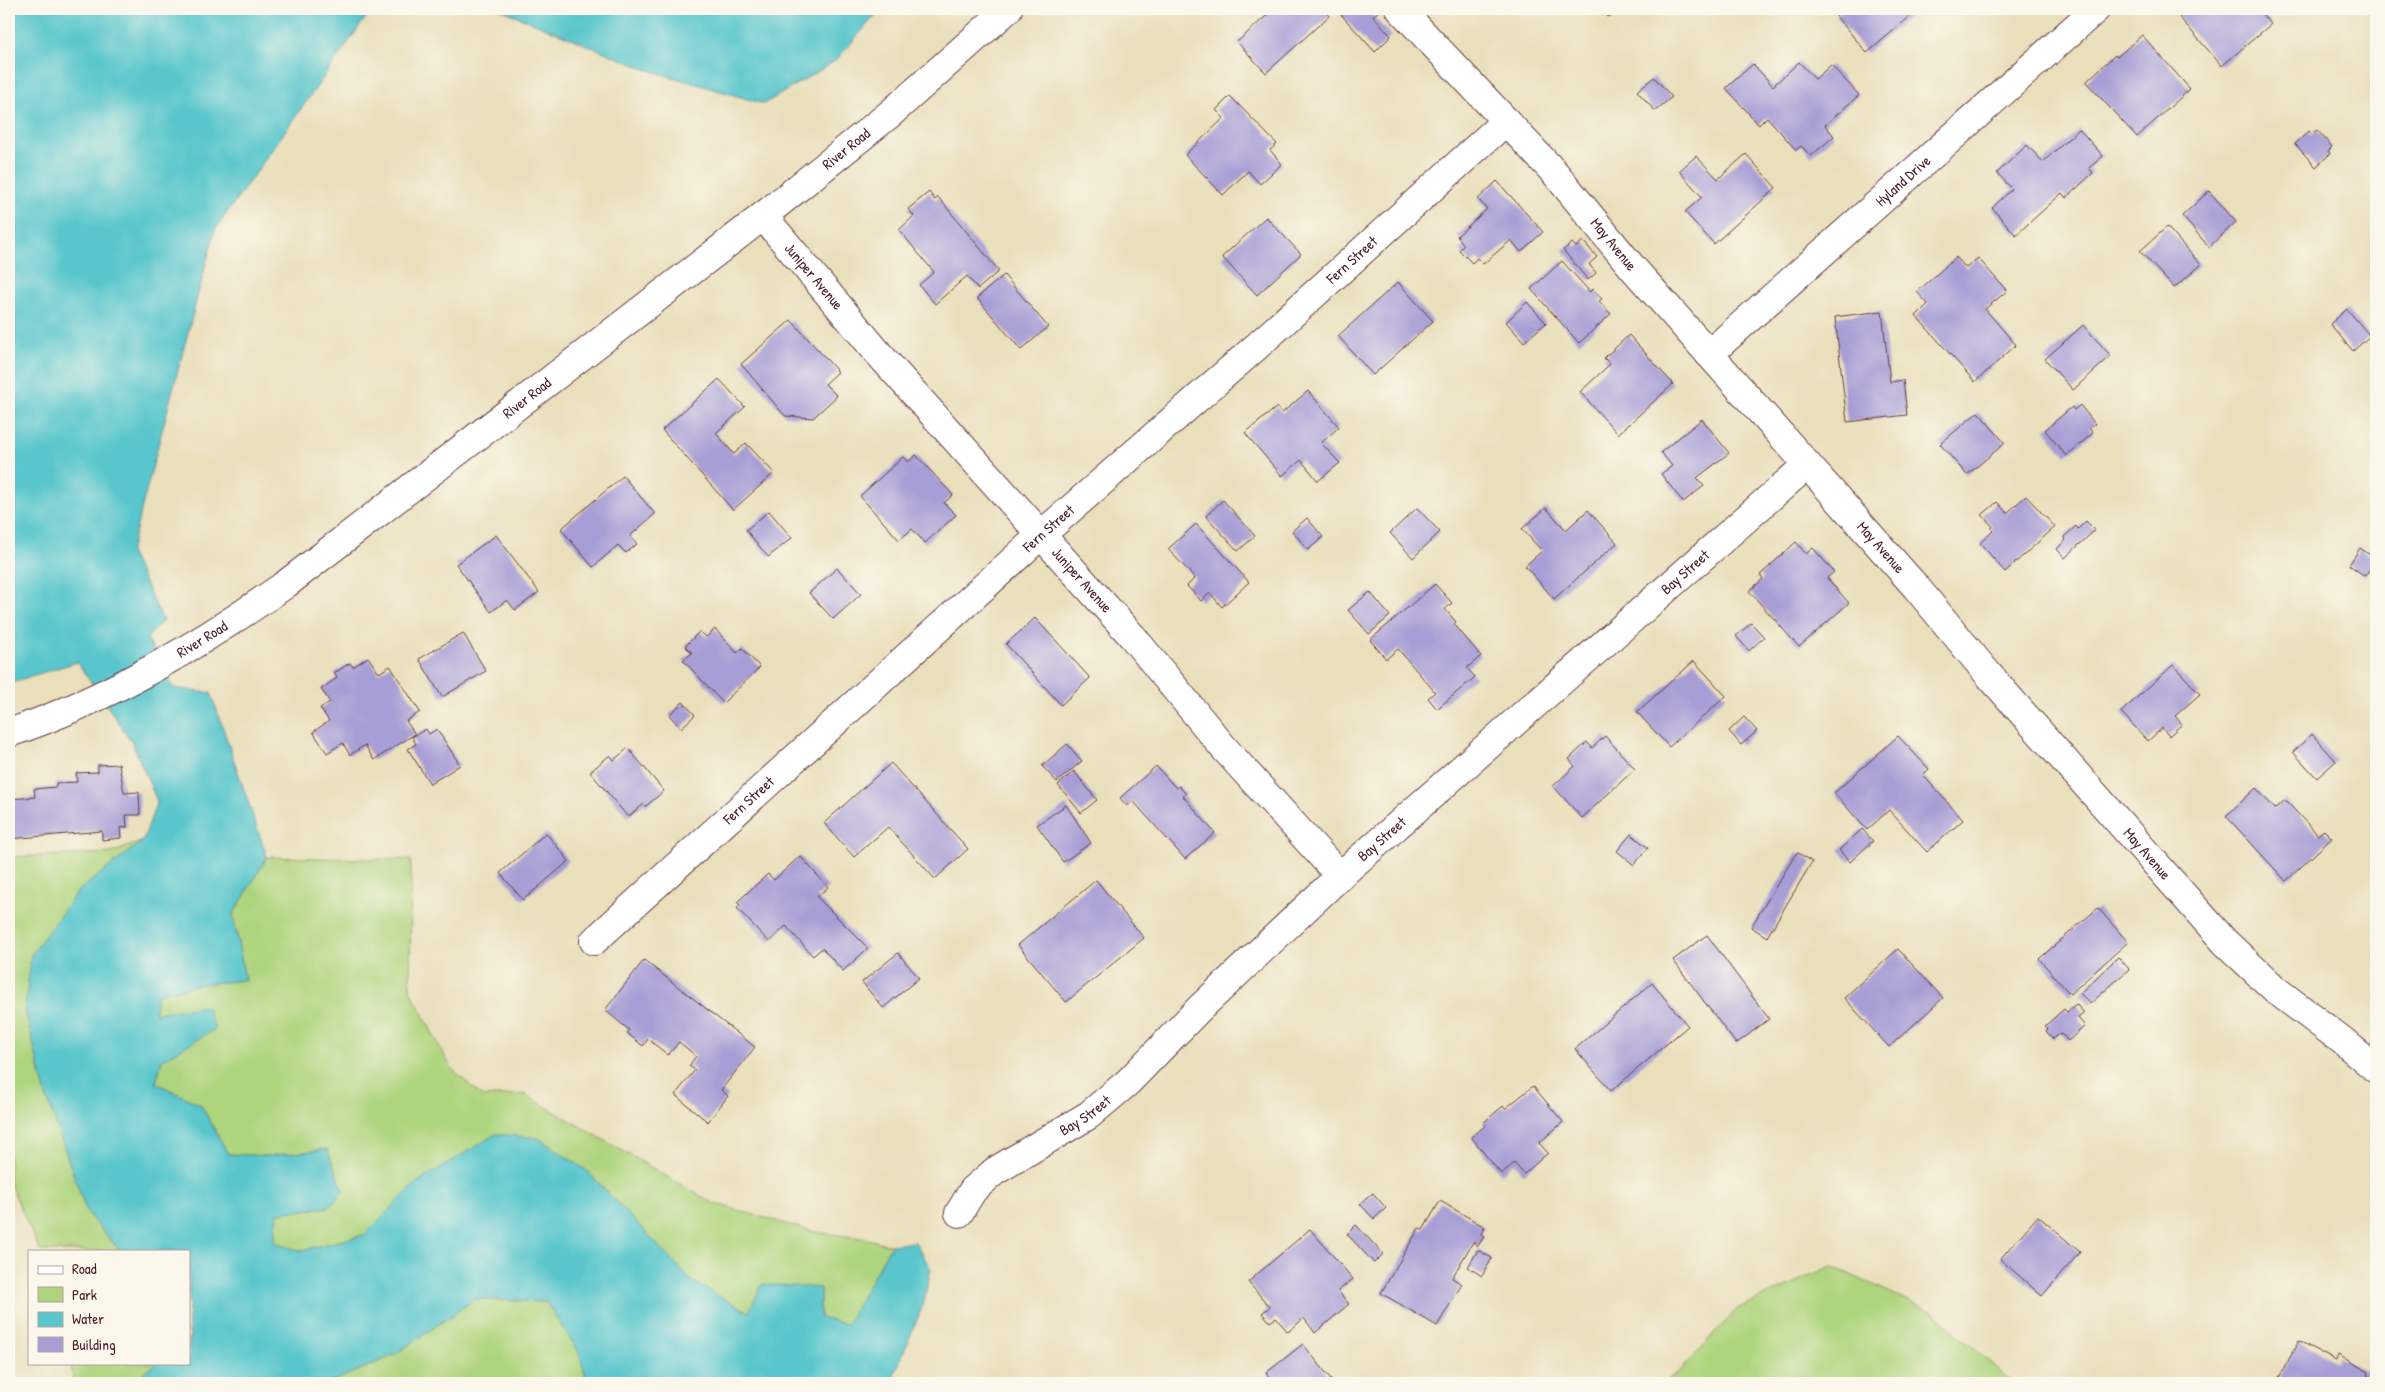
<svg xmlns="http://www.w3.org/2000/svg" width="2385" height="1392" font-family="'Patrick Hand',sans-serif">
  <rect width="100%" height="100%" fill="#fbf7ec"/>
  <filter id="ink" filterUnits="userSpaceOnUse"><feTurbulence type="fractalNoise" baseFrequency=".02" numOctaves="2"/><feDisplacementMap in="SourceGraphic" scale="10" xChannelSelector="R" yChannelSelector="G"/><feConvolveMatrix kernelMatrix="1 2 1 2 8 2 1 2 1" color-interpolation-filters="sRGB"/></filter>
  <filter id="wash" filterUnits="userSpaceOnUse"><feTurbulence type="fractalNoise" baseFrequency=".0096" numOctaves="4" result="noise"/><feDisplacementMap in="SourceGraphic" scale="20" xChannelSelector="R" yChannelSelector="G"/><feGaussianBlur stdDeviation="1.12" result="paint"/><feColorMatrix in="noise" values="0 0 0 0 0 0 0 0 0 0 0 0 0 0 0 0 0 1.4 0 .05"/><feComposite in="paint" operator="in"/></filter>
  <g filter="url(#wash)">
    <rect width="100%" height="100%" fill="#e9dfbb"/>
    <path fill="#aed47d" stroke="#7c7a54" d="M 143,841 L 77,892 L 25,1009 L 45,1092 L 87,1213 L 120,1251 L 40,1251 L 9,1182 L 9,857 L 111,853 Z
      M 267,857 L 411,860 L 410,990 L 451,1068 L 483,1097 L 524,1094 L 713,1203 L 815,1232 L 863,1238 L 891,1245 L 847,1325 L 820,1318 L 820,1288 L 749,1312 L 693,1282 L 586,1170 L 538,1138 L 416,1183 L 364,1235 L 299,1251 L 274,1242 L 278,1213 L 329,1207 L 328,1150 L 268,1156 L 228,1154 L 201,1105 L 156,1083 L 162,1060 L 214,1029 L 154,1013 L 158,994 L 200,984 L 245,980 L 233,915 Z
      M 1831,1266 L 1933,1312 L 2013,1383 L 1665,1383 L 1684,1367 L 1737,1309 Z
      M 475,1299 L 546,1302 L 578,1350 L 588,1383 L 329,1383 L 394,1355 Z
      M 71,1363 L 157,1363 L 130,1383 L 73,1383 Z"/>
    <path fill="#58c6cc" stroke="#51727c" d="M 9,9 L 383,9 L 367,16 L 215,230 L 130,552 L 163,620 L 147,638 L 173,688 L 211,693 L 267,857 L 233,915 L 245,980 L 200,984 L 158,994 L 154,1013 L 206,1006 L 215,1029 L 162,1060 L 156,1083 L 201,1105 L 228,1154 L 268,1156 L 327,1149 L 344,1192 L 329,1207 L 278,1213 L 274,1242 L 299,1251 L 364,1235 L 416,1183 L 496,1134 L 538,1138 L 586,1170 L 693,1282 L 749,1312 L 762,1284 L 820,1288 L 820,1318 L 847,1324 L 891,1245 L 915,1242 L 931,1269 L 923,1305 L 891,1383 L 588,1383 L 578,1350 L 546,1302 L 475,1299 L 394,1355 L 329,1383 L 130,1383 L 157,1363 L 189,1363 L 189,1339 L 191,1338 L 189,1332 L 189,1251 L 120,1251 L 87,1213 L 45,1092 L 25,1009 L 31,955 L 77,892 L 143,841 L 157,801 L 132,742 L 77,662 L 9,683 Z
      M 500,9 L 881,9 L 835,61 L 764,104 L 645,69 Z"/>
    <g id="blocks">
      <path fill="#a79ed5" d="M 1274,9 L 1323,9 L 1329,16 L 1266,73 L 1237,42 Z
        M 1336,9 L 1381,9 L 1373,16 L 1391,36 L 1375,52 Z
        M 1604,9 L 1625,9 L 1608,17 Z
        M 1844,9 L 1919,9 L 1867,53 L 1836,16 Z
        M 2189,9 L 2261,9 L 2259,11 L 2271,24 L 2222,66 L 2179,17 Z
        M 2142,35 L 2190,89 L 2137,137 L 2086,82 L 2115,55 L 2117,57 Z
        M 1799,62 L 1815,79 L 1831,65 L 1859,95 L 1825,125 L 1834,136 L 1811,156 L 1801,146 L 1796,150 L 1767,117 L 1759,125 L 1726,88 L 1753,64 L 1773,86 Z
        M 1654,77 L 1672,97 L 1655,111 L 1637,91 Z
        M 1230,96 L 1277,144 L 1270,150 L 1282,164 L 1260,184 L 1248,171 L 1223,195 L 1185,155 L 1224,118 L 1216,110 Z
        M 2079,129 L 2103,156 L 2089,168 L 2093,173 L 2066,198 L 2062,193 L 2016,235 L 1992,208 L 2012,189 L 1997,173 L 2027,145 L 2043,162 Z
        M 2317,130 L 2332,147 L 2328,151 L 2330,154 L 2316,167 L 2295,144 L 2309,131 L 2312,134 Z
        M 1746,154 L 1776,188 L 1714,244 L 1685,212 L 1702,197 L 1679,171 L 1696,156 L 1718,179 Z
        M 1497,181 L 1543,232 L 1521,252 L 1511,240 L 1483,264 L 1477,258 L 1472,263 L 1459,250 L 1464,245 L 1457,236 L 1487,209 L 1478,199 Z
        M 2209,191 L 2236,222 L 2209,247 L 2182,216 Z
        M 929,192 L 935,200 L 938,197 L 999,271 L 978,289 L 967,276 L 935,304 L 919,285 L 934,272 L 899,230 L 914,216 L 908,209 Z
        M 1266,217 L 1301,254 L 1257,295 L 1222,257 Z
        M 2167,227 L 2201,265 L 2174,288 L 2140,251 Z
        M 1583,241 L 1597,257 L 1589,264 L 1596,273 L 1588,280 L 1563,250 L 1572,243 L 1576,247 Z
        M 1956,257 L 1966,268 L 1978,258 L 2007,291 L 1985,309 L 2016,345 L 1975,382 L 1916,316 L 1928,304 L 1917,292 Z
        M 1562,261 L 1590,292 L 1593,289 L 1602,299 L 1599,301 L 1611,314 L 1579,343 L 1531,289 Z
        M 1004,275 L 1048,327 L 1021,350 L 977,298 Z
        M 1398,282 L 1433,321 L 1373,375 L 1338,336 Z
        M 1527,302 L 1546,323 L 1524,342 L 1506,322 Z
        M 2347,309 L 2370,336 L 2353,351 L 2330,324 Z
        M 1882,311 L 1890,382 L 1903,380 L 1907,415 L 1847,422 L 1835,317 Z
        M 791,320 L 838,372 L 825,384 L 837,396 L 813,418 L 785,416 L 741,364 Z
        M 2083,325 L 2111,356 L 2073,390 L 2045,359 Z
        M 1629,335 L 1673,384 L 1618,434 L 1580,392 L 1610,364 L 1604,358 Z
        M 719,379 L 745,407 L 716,433 L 734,454 L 746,443 L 774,473 L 733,510 L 662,430 Z
        M 1308,391 L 1339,427 L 1321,443 L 1340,463 L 1318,481 L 1301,460 L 1282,476 L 1245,433 L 1277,407 L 1282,413 Z
        M 2080,405 L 2095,424 L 2089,428 L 2093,433 L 2066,456 L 2045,430 L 2072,407 L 2074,410 Z
        M 1978,412 L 2005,443 L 1967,475 L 1940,444 Z
        M 1702,419 L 1729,453 L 1697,478 L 1704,486 L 1683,502 L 1661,474 L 1672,466 L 1661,452 Z
        M 916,455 L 953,495 L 944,503 L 956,515 L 925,543 L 912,529 L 899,540 L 860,496 L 903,457 L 908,462 Z
        M 623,476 L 655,514 L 630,536 L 637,544 L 626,553 L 618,545 L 593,567 L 561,529 Z
        M 2026,496 L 2055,527 L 2005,572 L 1980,543 L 1993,531 L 1991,529 L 1993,527 L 1982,515 L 1997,502 L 2007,513 Z
        M 1223,500 L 1255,536 L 1238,551 L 1206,516 Z
        M 1417,508 L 1440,532 L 1413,558 L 1390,533 Z
        M 1546,508 L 1566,530 L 1588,510 L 1617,543 L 1554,599 L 1525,566 L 1542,551 L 1522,529 Z
        M 769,511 L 792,538 L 768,557 L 746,530 Z
        M 1307,518 L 1323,537 L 1308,550 L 1292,531 Z
        M 2086,521 L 2095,530 L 2065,558 L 2057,549 L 2066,540 L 2064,537 L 2076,526 L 2078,529 Z
        M 1196,524 L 1249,582 L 1222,607 L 1210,593 L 1201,601 L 1187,586 L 1195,578 L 1168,549 Z
        M 496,535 L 539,592 L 515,610 L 507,600 L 491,612 L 456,564 Z
        M 1796,542 L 1806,554 L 1813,548 L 1834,572 L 1827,578 L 1849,603 L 1799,647 L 1749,591 L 1763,579 L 1760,575 Z
        M 2360,548 L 2376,559 L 2365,576 L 2349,565 Z
        M 837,568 L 861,594 L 833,619 L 809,593 Z
        M 1435,584 L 1452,603 L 1445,609 L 1456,622 L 1454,624 L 1481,656 L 1467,668 L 1475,677 L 1437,709 L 1428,698 L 1435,692 L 1398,649 L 1386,659 L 1370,640 Z
        M 1370,592 L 1390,616 L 1369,634 L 1348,610 Z
        M 1035,618 L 1090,678 L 1061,705 L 1006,644 Z
        M 1751,623 L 1764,637 L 1749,651 L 1736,636 Z
        M 715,629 L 737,653 L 742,648 L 760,667 L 723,703 L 683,660 L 692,653 L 685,646 L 700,631 L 706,637 Z
        M 463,633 L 486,671 L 442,697 L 419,659 Z
        M 368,657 L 379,673 L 390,666 L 420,712 L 406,721 L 415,734 L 374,760 L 365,745 L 350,755 L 343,743 L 327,753 L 313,732 L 329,721 L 320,708 L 330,702 L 321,689 L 337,678 L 334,673 L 350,663 L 353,667 Z
        M 1694,661 L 1726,696 L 1669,747 L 1637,712 Z
        M 2173,665 L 2200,694 L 2175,716 L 2182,724 L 2169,736 L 2162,728 L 2148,741 L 2121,712 Z
        M 683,702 L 695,715 L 681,728 L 669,715 Z
        M 1744,717 L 1757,731 L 1741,745 L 1729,731 Z
        M 426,729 L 429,734 L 437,729 L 460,765 L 430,784 L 408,749 L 416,744 L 412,737 Z
        M 2312,734 L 2336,761 L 2317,778 L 2293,752 Z
        M 1605,736 L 1635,769 L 1582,818 L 1553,786 L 1575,766 L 1569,759 L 1587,742 L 1592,748 Z
        M 1898,736 L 1929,769 L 1923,775 L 1963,820 L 1927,852 L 1889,810 L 1867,830 L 1834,793 Z
        M 1067,744 L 1082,761 L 1057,782 L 1042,766 Z
        M 628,748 L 664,791 L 646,806 L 644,804 L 628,817 L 590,772 L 610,755 L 614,760 Z
        M 891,763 L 968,849 L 935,879 L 888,827 L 854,857 L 824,823 Z
        M 119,764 L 124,793 L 139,792 L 140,815 L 126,815 L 127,827 L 120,828 L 121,838 L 102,840 L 102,831 L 9,839 L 9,799 L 35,797 L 34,789 L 56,787 L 56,783 L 77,782 L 76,773 L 98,772 L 98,765 Z
        M 1156,766 L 1176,788 L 1179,786 L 1186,794 L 1183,796 L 1215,833 L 1185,859 L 1133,801 L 1127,806 L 1120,798 Z
        M 1074,771 L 1097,800 L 1081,813 L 1058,785 Z
        M 2256,788 L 2275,809 L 2285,800 L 2318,835 L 2324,830 L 2332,838 L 2286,881 L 2226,816 Z
        M 1066,805 L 1091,843 L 1063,862 L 1037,825 Z
        M 1862,829 L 1873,841 L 1850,862 L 1839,850 Z
        M 546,833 L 569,861 L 523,900 L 500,873 Z
        M 1631,834 L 1648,848 L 1634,865 L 1617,851 Z
        M 1797,852 L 1812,862 L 1767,937 L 1751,927 Z
        M 800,856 L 828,887 L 817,897 L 868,948 L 843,971 L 822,948 L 813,956 L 786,926 L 769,942 L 737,908 L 740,905 L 737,902 L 768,874 L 774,880 Z
        M 1096,880 L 1144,938 L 1066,1002 L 1018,945 Z
        M 2098,908 L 2128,942 L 2070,994 L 2039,959 Z
        M 1707,935 L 1769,1019 L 1736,1044 L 1673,960 Z
        M 1898,949 L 1943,998 L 1889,1047 L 1844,998 Z
        M 898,953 L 919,978 L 883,1008 L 862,982 Z
        M 2118,957 L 2129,969 L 2090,1004 L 2080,993 Z
        M 644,960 L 755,1047 L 721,1090 L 728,1096 L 708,1122 L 675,1095 L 695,1070 L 689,1066 L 696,1056 L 679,1042 L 668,1055 L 648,1039 L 643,1046 L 627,1033 L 629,1030 L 605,1010 Z
        M 1652,983 L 1688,1026 L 1611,1091 L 1575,1049 Z
        M 2076,1004 L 2084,1013 L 2078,1018 L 2085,1026 L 2068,1041 L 2061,1033 L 2053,1039 L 2046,1031 L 2048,1029 L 2045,1026 L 2064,1009 L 2067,1012 Z
        M 1533,1086 L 1563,1122 L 1539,1143 L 1548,1153 L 1524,1174 L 1514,1163 L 1501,1174 L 1471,1137 L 1485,1126 L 1483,1123 L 1503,1106 L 1505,1109 Z
        M 1373,1193 L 1386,1208 L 1374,1219 L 1360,1204 Z
        M 1440,1201 L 1485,1227 L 1481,1234 L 1484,1236 L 1478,1246 L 1473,1242 L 1452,1278 L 1462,1284 L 1437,1326 L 1381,1293 L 1419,1228 L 1423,1230 Z
        M 2038,1216 L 2080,1252 L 2042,1296 L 2000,1259 Z
        M 1356,1225 L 1383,1254 L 1374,1263 L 1347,1234 Z
        M 1310,1229 L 1353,1279 L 1338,1291 L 1349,1304 L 1315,1333 L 1304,1318 L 1288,1332 L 1276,1318 L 1270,1322 L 1262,1313 L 1270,1307 L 1248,1282 Z
        M 1478,1250 L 1492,1258 L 1482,1276 L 1468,1267 Z
        M 2299,1341 L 2336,1361 L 2338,1355 L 2369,1372 L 2368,1375 L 2376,1380 L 2376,1383 L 2276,1383 Z
        M 1303,1344 L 1334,1383 L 1274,1383 L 1266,1373 Z
        M 2236,1379 L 2246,1383 L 2234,1383 Z"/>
    </g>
  </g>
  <g filter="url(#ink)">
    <use href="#blocks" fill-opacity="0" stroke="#623c41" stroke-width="1"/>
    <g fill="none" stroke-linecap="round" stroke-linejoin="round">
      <g stroke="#623c41" stroke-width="30">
        <g id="minor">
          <path id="s1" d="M 1400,9 L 1555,173 L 1632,267 L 1916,587 L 1988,674 L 2225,942 L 2277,991 L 2343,1041 L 2376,1069"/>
          <path id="s2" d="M 763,216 L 878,353 L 1132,636 L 1224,748 L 1340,876"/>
          <path id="s3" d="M 1709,354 L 2096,9"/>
          <path id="s4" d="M 594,941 L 1041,535 L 1256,347 L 1506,121"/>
          <path id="s5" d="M 959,1213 L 973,1190 L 995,1171 L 1089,1115 L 1128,1082 L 1199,1009 L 1340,876 L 1807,465"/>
        </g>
      </g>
      <g stroke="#623c41" stroke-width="30">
        <g id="tertiary">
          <path id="s6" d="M 9,733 C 109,699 201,644 286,584 L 763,216 L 891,113 L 1008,9"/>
        </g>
      </g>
      <use href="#minor" stroke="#fff" stroke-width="28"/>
      <use href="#tertiary" stroke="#fff" stroke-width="28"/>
    </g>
  </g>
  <g text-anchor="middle" stroke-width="5" stroke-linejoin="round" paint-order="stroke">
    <g font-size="15" fill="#4a1f2b" stroke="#fbf7ec">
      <text dy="5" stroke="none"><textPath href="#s6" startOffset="1025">River Road</textPath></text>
      <text dy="5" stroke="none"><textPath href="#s3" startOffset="260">Hyland Drive</textPath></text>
      <text dy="5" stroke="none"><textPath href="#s1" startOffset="318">May Avenue</textPath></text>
      <text dy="5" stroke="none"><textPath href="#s4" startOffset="1019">Fern Street</textPath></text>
      <text dy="5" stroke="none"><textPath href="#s2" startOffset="79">Juniper Avenue</textPath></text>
      <text dy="5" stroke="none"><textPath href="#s6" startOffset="620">River Road</textPath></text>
      <text dy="5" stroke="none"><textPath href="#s4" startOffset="614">Fern Street</textPath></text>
      <text dy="5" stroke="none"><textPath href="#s1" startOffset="722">May Avenue</textPath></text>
      <text dy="5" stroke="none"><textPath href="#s5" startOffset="972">Bay Street</textPath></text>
      <text dy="5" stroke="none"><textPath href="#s2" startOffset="484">Juniper Avenue</textPath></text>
      <text dy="5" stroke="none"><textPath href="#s6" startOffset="215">River Road</textPath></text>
      <text dy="5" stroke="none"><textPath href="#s4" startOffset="209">Fern Street</textPath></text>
      <text dy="5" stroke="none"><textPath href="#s5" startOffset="568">Bay Street</textPath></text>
      <text dy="5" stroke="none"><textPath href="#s1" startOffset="1128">May Avenue</textPath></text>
      <text dy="5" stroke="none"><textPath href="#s5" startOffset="162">Bay Street</textPath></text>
    </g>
  </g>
  <rect width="2385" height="1392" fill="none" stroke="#fbf7ec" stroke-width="30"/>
  <rect x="28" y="1250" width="162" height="115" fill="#fbf7ec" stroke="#b4a19f"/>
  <rect x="38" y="1266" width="25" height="8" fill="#ffffff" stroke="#b4a19f"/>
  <text x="72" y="1274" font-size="15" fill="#4a1f2b">Road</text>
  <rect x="38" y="1287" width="25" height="15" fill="#aed47d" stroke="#b4a19f"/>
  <text x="72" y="1300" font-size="15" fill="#4a1f2b">Park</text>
  <rect x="38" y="1312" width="25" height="15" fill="#58c6cc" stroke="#b4a19f"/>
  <text x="72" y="1324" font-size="15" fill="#4a1f2b">Water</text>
  <rect x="38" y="1337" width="25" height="15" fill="#a79ed5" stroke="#b4a19f"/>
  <text x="72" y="1350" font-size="15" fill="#4a1f2b">Building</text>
</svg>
